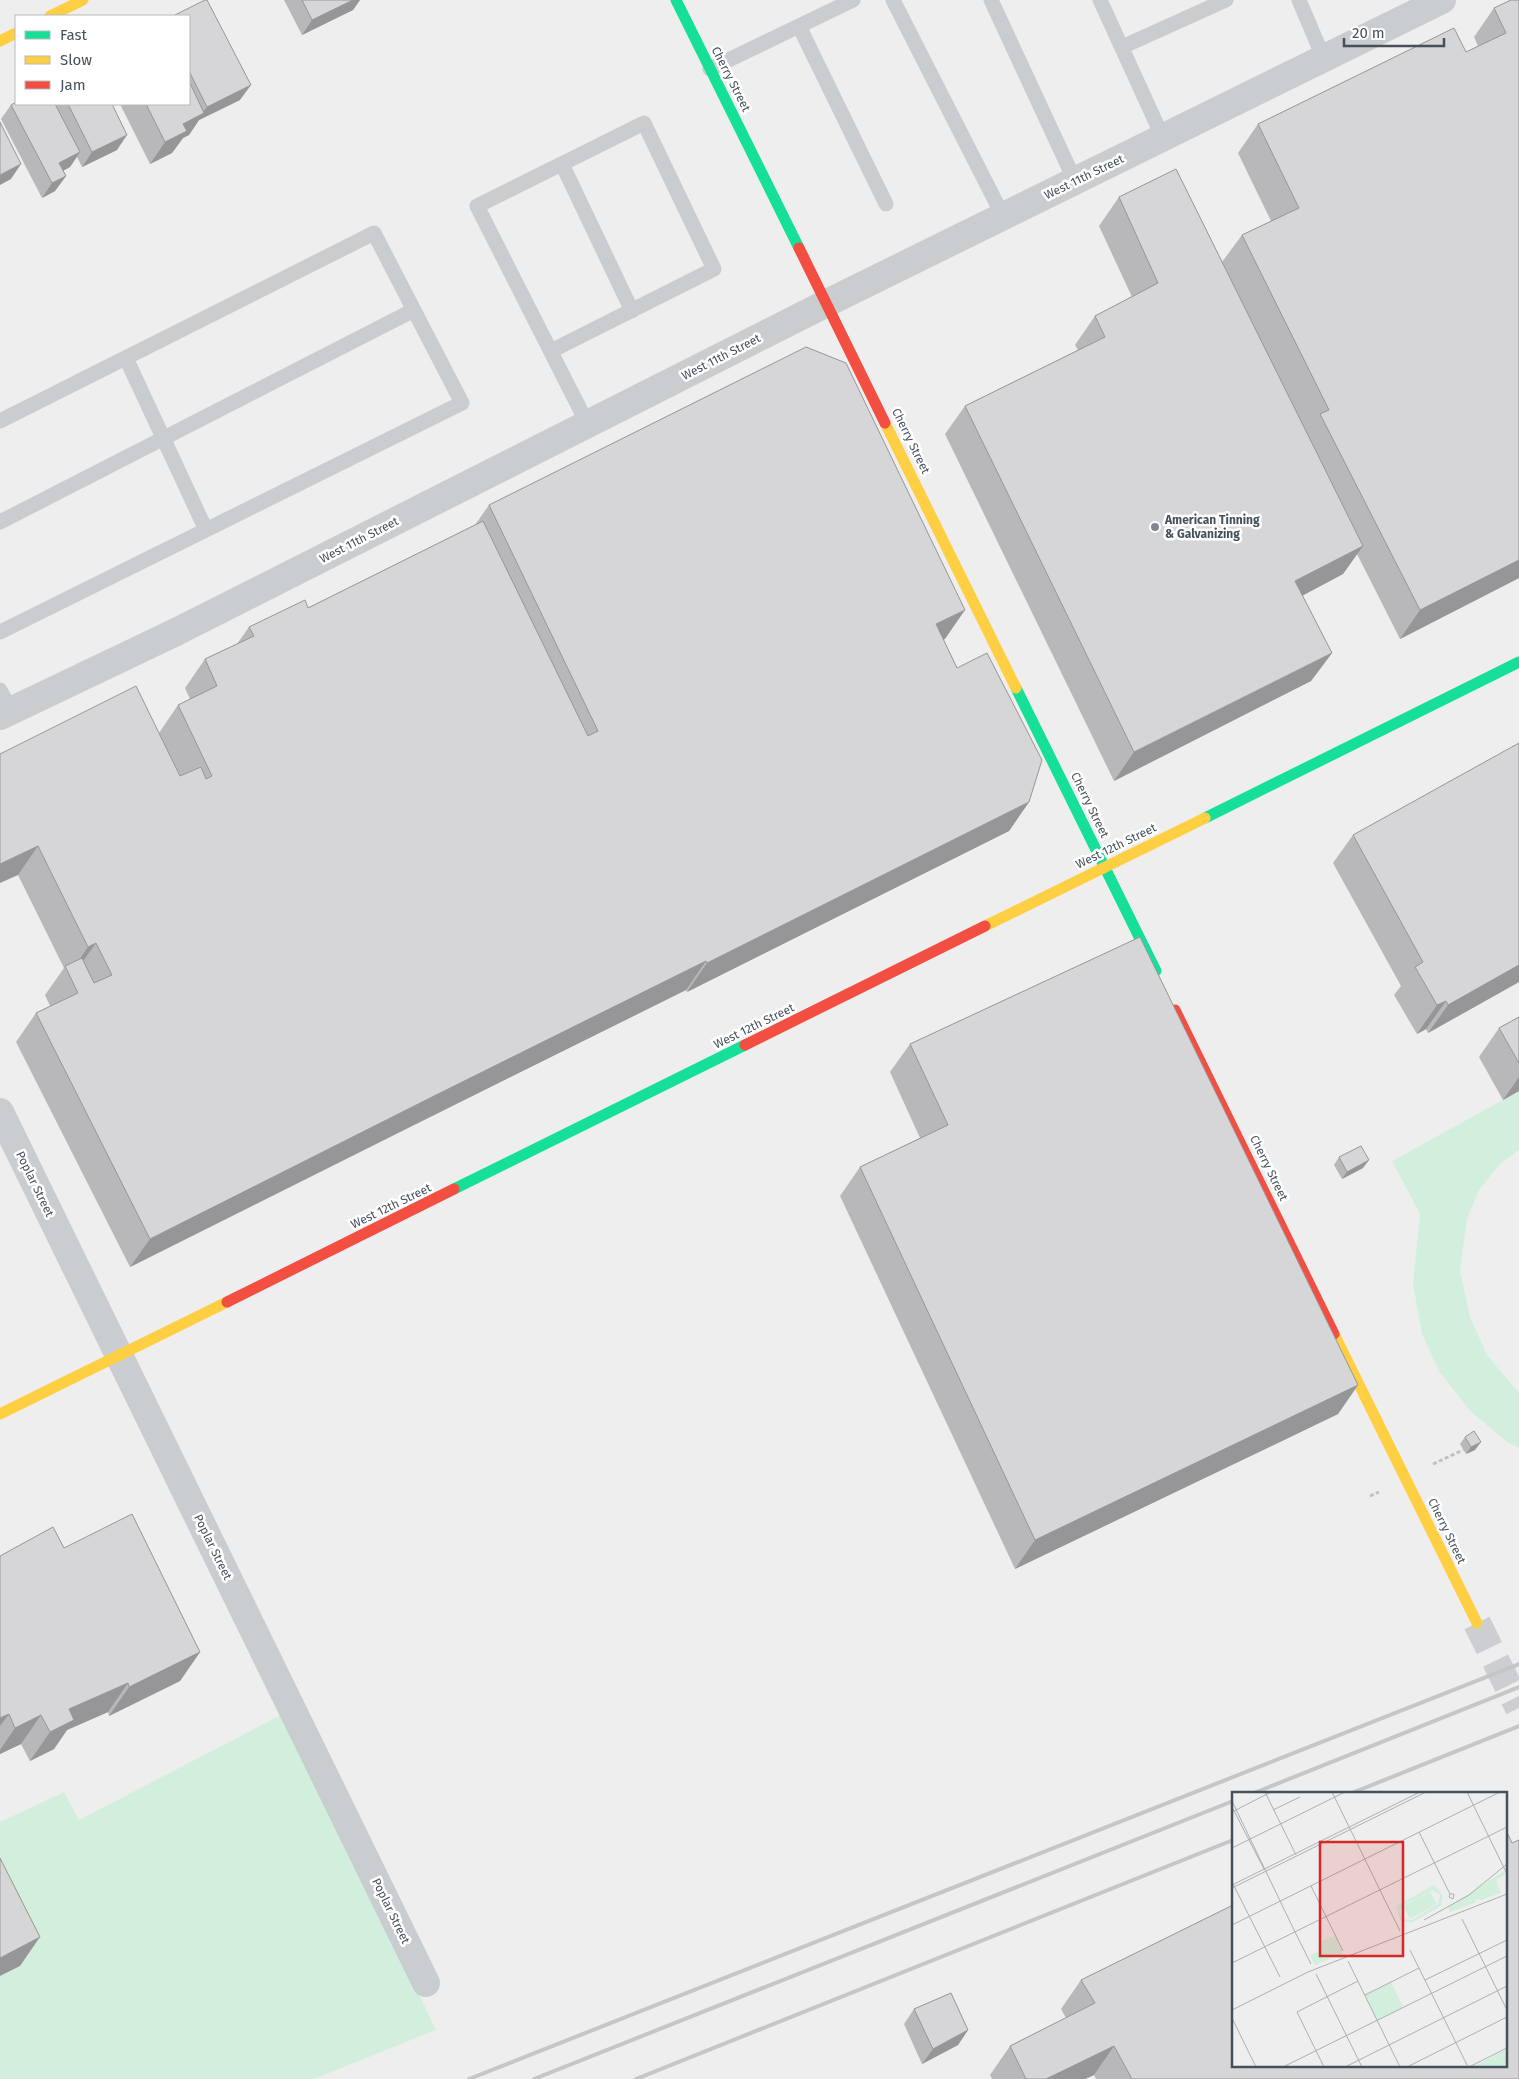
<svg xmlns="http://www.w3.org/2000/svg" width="1519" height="2079" font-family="'Fira Sans',sans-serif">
  <rect width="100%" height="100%" fill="#efeeee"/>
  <path fill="#d2efde" d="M 1519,1091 L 1519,1150 L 1500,1164 L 1479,1190 L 1467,1219 L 1460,1271 L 1470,1317 L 1487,1355 L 1519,1393 L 1519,1448 L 1507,1442 L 1470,1411 L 1439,1371 L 1422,1334 L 1413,1284 L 1420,1214 L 1392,1161 Z
    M 285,1713 L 436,2030 L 314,2079 L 0,2079 L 0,1976 L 20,1966 L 0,1927 L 0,1822 L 64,1792 L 79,1820 Z"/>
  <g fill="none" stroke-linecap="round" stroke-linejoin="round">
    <path stroke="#cdced1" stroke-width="28" stroke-dasharray="28 14" stroke-linecap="butt" d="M 1477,1623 L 1519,1708"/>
    <path stroke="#b8c4c0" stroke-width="3" stroke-dasharray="4 2.5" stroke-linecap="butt" d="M 1433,1464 L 1463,1450
      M 1370,1496 L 1379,1492"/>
    <path stroke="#cacdcf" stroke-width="15" d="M 893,0 L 1003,216
      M 991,0 L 1075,181
      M 1100,0 L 1163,138
      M 1299,0 L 1324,59
      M 799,26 L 886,204
      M 1122,47 L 1226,0
      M 710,69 L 853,0
      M 562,164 L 632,311
      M 551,351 L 714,269 L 644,123 L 477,206 L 588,425
      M 126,358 L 206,530
      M 0,421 L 374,233 L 462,403 L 0,632
      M 0,522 L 414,310
      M 0,690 L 11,710"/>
    <path stroke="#cacdcf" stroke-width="28" d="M 0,716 L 176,632 L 827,303 L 1442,0
      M 0,1112 L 426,1983"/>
    <path stroke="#16e098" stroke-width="11" d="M 676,0 L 799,248
      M 1016,688 L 1156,971
      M 1205,818 L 1519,662
      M 454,1189 L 745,1045"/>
    <path stroke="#ffcf43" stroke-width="11" d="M 50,16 L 83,0
      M 0,41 L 16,33
      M 885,423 L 1016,688
      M 985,926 L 1205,818
      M 1334,1334 L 1477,1623
      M 0,1414 L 227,1302"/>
    <path stroke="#f24e42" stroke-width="11" d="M 799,248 L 885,423
      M 1175,1010 L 1334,1334
      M 745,1045 L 985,926
      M 227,1302 L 454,1189"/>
    <path stroke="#c4c6c8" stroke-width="4" d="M 1254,1793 L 1519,1687
      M 1352,1793 L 1519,1726
      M 469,2079 L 1519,1664
      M 534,2079 L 1233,1801
      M 636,2079 L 1233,1840"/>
  </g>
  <path fill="#b8b8bb" d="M 284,0 L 360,0 L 353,10 L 302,35 Z
    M 1511,0 L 1519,578 L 1400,639 L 1357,554 L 1343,574 L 1302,596 L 1332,653 L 1311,681 L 1114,781 L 945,434 L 965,406 L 1078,350 L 1075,345 L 1095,316 L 1132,297 L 1099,226 L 1119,197 L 1222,262 L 1242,235 L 1271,221 L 1238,153 L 1258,124 L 1466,52 L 1478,46 L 1474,37 L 1494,8 Z
    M 189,16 L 240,100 L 199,120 L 189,135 L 183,138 L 172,153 L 150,164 L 120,104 L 189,104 Z
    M 16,104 L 112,104 L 117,150 L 82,167 L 77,157 L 70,167 L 63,171 L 66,176 L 55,191 L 42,198 L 1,119 L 11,105 Z
    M 489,505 L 945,639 L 943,639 L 957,668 L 1029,802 L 1009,831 L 687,992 L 686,990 L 412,1126 L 130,1267 L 16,1042 L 36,1013 L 50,1006 L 45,995 L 64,968 L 18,875 L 0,754 L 159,733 L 178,705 L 190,699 L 185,688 L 205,659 L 237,644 L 249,627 L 308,608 L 475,525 Z
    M 1353,835 L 1519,982 L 1428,1033 L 1426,1029 L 1417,1034 L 1394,995 L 1401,986 L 1333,863 Z
    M 1519,1017 L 1519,1091 L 1503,1100 L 1479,1057 L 1499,1028 Z
    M 910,1044 L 1358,1385 L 1338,1414 L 1015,1569 L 840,1196 L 860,1167 L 920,1138 L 890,1072 Z
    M 1339,1157 L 1363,1168 L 1342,1179 L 1334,1165 Z
    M 1465,1437 L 1475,1450 L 1466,1454 L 1460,1444 Z
    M 64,1548 L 200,1652 L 180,1681 L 109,1716 L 108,1712 L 67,1730 L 54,1749 L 30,1761 L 21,1744 L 0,1754 L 0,1556 Z
    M 1081,1980 L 1519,2079 L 1096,2079 L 1094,2075 L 1085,2079 L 992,2079 L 990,2075 L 1010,2046 L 1066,2018 L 1061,2009 Z
    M 914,2009 L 968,2030 L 958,2045 L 922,2064 L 904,2024 Z"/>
  <path fill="#969698" d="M 353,0 L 360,0 L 353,10 L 302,35 L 312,20 Z
    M 251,85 L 240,100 L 199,120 L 189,135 L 183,138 L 172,153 L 150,164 L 165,142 L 183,124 L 201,114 L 207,107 Z
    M 127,135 L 117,150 L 82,167 L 92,152 Z
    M 80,152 L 70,167 L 49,178 L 59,163 Z
    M 21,164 L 11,179 L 0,185 L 0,175 Z
    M 66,176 L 55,191 L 42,198 L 52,183 Z
    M 1363,546 L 1343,574 L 1275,610 L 1295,581 Z
    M 1519,560 L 1519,578 L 1400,639 L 1420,610 Z
    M 965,610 L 945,639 L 916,653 L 936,624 Z
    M 1332,653 L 1311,681 L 1114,781 L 1134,752 Z
    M 1029,802 L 1009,831 L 687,992 L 707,963 Z
    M 38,846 L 18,875 L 0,883 L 0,864 Z
    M 96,943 L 76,971 L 68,976 L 88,947 Z
    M 706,961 L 686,990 L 412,1126 L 130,1267 L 150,1239 L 432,1097 Z
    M 1519,965 L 1519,982 L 1428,1033 L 1448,1005 Z
    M 1446,1001 L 1426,1029 L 1417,1034 L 1437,1005 Z
    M 1519,1077 L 1519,1091 L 1503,1100 Z
    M 1369,1160 L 1363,1168 L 1342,1179 L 1347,1172 Z
    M 1358,1385 L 1338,1414 L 1015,1569 L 1035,1540 Z
    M 1481,1442 L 1475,1450 L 1466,1454 L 1471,1447 Z
    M 200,1652 L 180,1681 L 109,1716 L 129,1687 Z
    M 128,1683 L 108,1712 L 67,1730 L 54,1749 L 30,1761 L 50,1732 L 69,1709 Z
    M 9,1714 L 0,1726 L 0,1718 Z
    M 41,1715 L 21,1744 L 0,1754 L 0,1750 L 15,1728 Z
    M 40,1937 L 20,1966 L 0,1976 L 0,1958 Z
    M 968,2030 L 958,2045 L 922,2064 L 933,2049 Z
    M 1114,2046 L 1094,2075 L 1085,2079 L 1046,2079 Z"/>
  <path fill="#d6d6d9" stroke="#969698" d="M 205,0 L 207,0 L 251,85 L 207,107 L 189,71 L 189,16 L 173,16 Z
    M 302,0 L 353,0 L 312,20 Z
    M 1511,0 L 1519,0 L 1519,560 L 1420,610 L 1320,414 L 1329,410 L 1242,235 L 1299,208 L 1258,124 L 1454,28 L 1466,52 L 1506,33 L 1494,8 Z
    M 189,81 L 204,113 L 183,124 L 187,131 L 165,142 L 146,104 L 189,104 Z
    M 16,102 L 16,104 L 55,104 L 80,152 L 59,163 L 66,176 L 52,183 L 11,105 Z
    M 68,104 L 112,104 L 127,135 L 92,152 Z
    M 0,122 L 21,164 L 0,175 Z
    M 1176,169 L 1363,546 L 1295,581 L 1332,653 L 1134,752 L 965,406 L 1105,337 L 1095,316 L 1158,283 L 1119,197 Z
    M 806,347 L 846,363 L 965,610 L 936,624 L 957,668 L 987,653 L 1042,760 L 1029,802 L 707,963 L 706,961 L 432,1097 L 150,1239 L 36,1013 L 78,993 L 65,966 L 82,958 L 94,983 L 112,975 L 96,943 L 88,947 L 38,846 L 0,864 L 0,754 L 136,686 L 180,776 L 201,767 L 206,779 L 212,776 L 178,705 L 217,686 L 205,659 L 254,636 L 249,627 L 305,600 L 308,608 L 483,521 L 588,736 L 598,731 L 489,505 Z
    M 1519,743 L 1519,965 L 1448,1005 L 1446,1001 L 1437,1005 L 1415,967 L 1423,962 L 1353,835 Z
    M 1140,937 L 1358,1385 L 1035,1540 L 860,1167 L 948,1125 L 910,1044 Z
    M 1519,1017 L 1519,1063 L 1499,1028 Z
    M 1361,1146 L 1369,1160 L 1347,1172 L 1339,1157 Z
    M 1474,1431 L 1481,1442 L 1471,1447 L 1465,1437 Z
    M 132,1514 L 200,1652 L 129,1687 L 128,1683 L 69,1709 L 74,1720 L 50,1732 L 41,1715 L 15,1728 L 9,1714 L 0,1718 L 0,1556 L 53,1527 L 64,1548 Z
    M 1505,1828 L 1512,1843 L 1519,1840 L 1519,2079 L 1132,2079 L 1114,2046 L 1046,2079 L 1026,2079 L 1010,2046 L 1095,2003 L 1081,1980 L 1233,1905 L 1233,2065 L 1505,2065 Z
    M 0,1858 L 40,1937 L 0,1958 Z
    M 951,1993 L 968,2030 L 933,2049 L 914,2009 Z"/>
  <circle fill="#80878e" stroke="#fff" stroke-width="2" cx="1155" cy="527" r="5"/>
  <g text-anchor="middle" stroke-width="5" stroke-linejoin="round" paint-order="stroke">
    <g font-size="12" fill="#45505b" stroke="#fff">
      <text transform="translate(731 79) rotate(63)" y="4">Cherry Street</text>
      <text transform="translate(1084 177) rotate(-26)" y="4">West 11th Street</text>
      <text transform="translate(721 357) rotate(-27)" y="4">West 11th Street</text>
      <text transform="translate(911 441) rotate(64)" y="4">Cherry Street</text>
      <text transform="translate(359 540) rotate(-27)" y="4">West 11th Street</text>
      <text transform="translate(1090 805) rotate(64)" y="4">Cherry Street</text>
      <text transform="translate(1116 846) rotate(-26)" y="4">West 12th Street</text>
      <text transform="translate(754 1026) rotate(-26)" y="4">West 12th Street</text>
      <text transform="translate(1269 1168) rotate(64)" y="4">Cherry Street</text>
      <text transform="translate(35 1184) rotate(64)" y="4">Poplar Street</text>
      <text transform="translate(391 1206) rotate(-26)" y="4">West 12th Street</text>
      <text transform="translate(1447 1531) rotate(64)" y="4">Cherry Street</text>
      <text transform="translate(213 1547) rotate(64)" y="4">Poplar Street</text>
      <text transform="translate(391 1911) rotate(64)" y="4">Poplar Street</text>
    </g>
    <g font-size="12" font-weight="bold" fill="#45505b" stroke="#fff" text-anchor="start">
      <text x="1165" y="524">American Tinning<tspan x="1165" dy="14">&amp; Galvanizing</tspan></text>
    </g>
  </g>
  <g transform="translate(1232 1792)">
    <rect width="275" height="275" fill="#efeeee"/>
    <path d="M 272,79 L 274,82 L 264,88 L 269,101 L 249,108 L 244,107 L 243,111 L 218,120 L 216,115 ZM 202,93 L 211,104 L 209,114 L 179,131 L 168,128 L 164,114 ZM 201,98 L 208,103 L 206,112 L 180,128 L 171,127 L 168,120 L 170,114 ZM 198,100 L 205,112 L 178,127 L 171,114 ZM 103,144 L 111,162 L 83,173 L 78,164 L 88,158 L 85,151 ZM 159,190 L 171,215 L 145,228 L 133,203 ZM 273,258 L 275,275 L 241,275 L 262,264 Z" fill="#d2efde" fill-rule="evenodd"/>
    <path fill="none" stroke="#abafb3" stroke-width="1" d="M 33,0 L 64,63M 100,0 L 168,139M 235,0 L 275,82M 0,9 L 63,140M 0,15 L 32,77M 41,18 L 68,5M 0,20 L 39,0M 187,40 L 218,102 L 217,105 L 221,107 L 222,102 L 218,102M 0,56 L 113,0M 0,90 L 48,185M 0,93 L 188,0M 79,94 L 111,159M 0,96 L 194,0M 230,127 L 275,218M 192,128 L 237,103 L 275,72M 0,133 L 268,0M 63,140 L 79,172M 178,158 L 236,275M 116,169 L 168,275M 0,171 L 275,35M 84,182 L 130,275M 193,188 L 275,148M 133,203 L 187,176M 0,218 L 76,180 L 275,102M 0,226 L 24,275M 51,275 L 275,164M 92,275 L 65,220 L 126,189M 113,275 L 275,194M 175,275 L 275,225M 237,275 L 275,256"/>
    <path fill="#d62828" fill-opacity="0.15" stroke="#d62828" stroke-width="2.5" d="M 88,50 L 171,50 L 171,164 L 88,164 Z"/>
    <rect width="275" height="275" fill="none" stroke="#45505b" stroke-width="2.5"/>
  </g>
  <rect x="15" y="15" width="175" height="90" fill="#ffffff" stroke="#b5b9bd"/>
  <rect x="25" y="31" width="25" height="8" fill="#16e098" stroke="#b5b9bd"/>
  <text x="60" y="40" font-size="15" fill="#45505b">Fast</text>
  <rect x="25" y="56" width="25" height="8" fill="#ffcf43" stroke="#b5b9bd"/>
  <text x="60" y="65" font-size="15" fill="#45505b">Slow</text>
  <rect x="25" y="81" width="25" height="8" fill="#f24e42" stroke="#b5b9bd"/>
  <text x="60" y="90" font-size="15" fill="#45505b">Jam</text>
  <path d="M1344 38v8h100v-8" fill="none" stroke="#45505b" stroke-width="2.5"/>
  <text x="1352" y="38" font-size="15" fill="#45505b" stroke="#ffffff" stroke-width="4" paint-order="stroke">20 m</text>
</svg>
